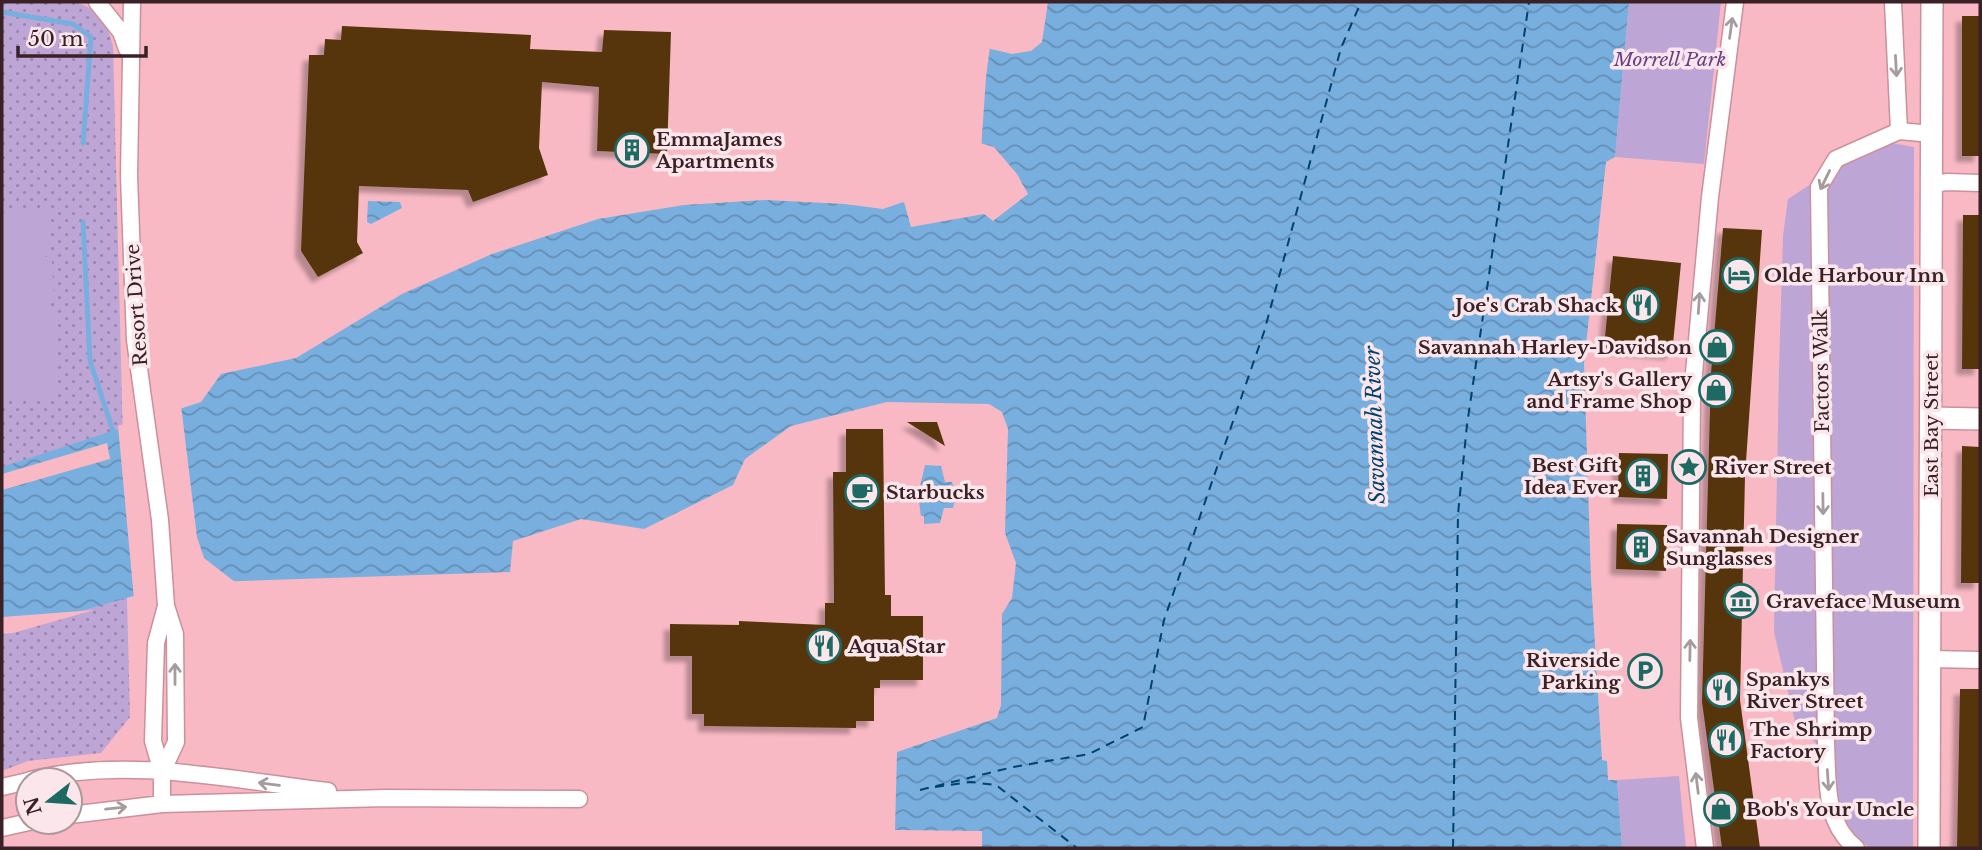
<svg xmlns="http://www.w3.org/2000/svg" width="1982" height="850" font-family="'Libre Baskerville',serif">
  <defs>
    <pattern id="grass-dots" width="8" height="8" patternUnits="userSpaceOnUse" patternTransform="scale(1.75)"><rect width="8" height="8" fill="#bda6d6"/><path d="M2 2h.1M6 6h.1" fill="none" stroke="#9b87ad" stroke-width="1.8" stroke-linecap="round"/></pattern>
    <pattern id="water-waves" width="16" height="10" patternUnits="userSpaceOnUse" patternTransform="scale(1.75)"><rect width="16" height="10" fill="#79afdf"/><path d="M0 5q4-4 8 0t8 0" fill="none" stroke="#648eb5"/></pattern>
    <filter id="shadow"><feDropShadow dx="-6" dy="6" stdDeviation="2" flood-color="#0004"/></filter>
  </defs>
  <rect width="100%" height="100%" fill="#f8b9c4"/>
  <path fill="url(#grass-dots)" d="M 2,2 L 75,2 C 98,8 108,25 113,46 L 130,717 L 101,753 L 28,761 L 2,771 Z"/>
  <path fill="#bda6d6" d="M 1629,2 L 1721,2 L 1704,164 L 1615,157 Z
    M 1892,143 L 1914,147 L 1913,848 L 1870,848 L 1858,839 L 1838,811 L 1835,763 L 1795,722 L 1774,632 L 1779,368 L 1783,236 L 1788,199 L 1846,161 Z
    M 43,210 L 50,215 L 51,252 L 45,257 L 52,261 L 54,299 L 48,304 L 55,308 L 57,345 L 50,350 L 57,356 L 58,393 L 52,398 L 2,401 L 2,213 Z
    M 1679,776 L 1686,848 L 1622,848 L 1617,780 Z"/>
  <path fill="url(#water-waves)" d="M 996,2 L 1629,2 L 1615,157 L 1606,162 L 1584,363 L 1591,579 L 1602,760 L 1607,761 L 1608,780 L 1617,780 L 1622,848 L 982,848 L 982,831 L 895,830 L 897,752 L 997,718 L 1001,705 L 1002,614 L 1012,598 L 1016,563 L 1005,533 L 1008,429 L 1002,412 L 989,404 L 887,402 L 791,426 L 745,459 L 733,485 L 644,529 L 581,519 L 513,541 L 510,572 L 180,583 L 2,633 L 2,467 L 201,402 L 221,374 L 296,358 L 402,294 L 492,254 L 598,219 L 684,205 L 766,200 L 844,204 L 883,209 L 903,202 L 918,214 L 979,180 L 986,77 Z
    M 368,201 L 400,202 L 402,208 L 371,224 L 367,222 Z
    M 925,465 L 941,466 L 945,482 L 952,482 L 956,496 L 953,508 L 944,508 L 940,523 L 924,524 L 924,516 L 921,516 L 918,495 Z"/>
  <path fill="#f8b9c4" d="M 993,2 L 1048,2 L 1042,42 L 1031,51 L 1012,54 L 987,48 Z
    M 980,143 L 994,147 L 1017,174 L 1028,194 L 993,221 L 984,214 L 911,227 L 904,202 L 906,199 L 918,210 L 976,179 Z
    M 181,405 L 197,537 L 204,558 L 235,582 L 513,573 L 181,586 L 134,599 L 118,426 Z
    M 107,443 L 110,459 L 2,490 L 2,474 Z
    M 94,610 L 13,633 L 2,634 L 2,617 Z"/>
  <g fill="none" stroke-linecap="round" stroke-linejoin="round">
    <path stroke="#79afdf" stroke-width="5" d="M 2,12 L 73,24 L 91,37 L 83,143
      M 83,222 L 90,361 L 113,431"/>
    <path stroke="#00426f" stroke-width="2" stroke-dasharray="9 7" stroke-linecap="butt" d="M 935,787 L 971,782 L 996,785 L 1077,848
      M 920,790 L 1013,767 L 1089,754 L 1143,727 L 1164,620 L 1264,332 L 1341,48 L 1361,2
      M 1453,848 L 1458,514 L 1467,425 L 1529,2"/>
  </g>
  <path fill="#56350b" filter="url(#shadow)" d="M 1962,16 L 1980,16 L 1980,156 L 1962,156 Z
    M 342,26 L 531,35 L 530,49 L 602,52 L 604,30 L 671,32 L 667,154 L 597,151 L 599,87 L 542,82 L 539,148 L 548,175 L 473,202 L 468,190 L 359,186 L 357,242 L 363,253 L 318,277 L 301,251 L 309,55 L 324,55 L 325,39 L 341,40 Z
    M 1963,215 L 1980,215 L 1980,369 L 1962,369 Z
    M 1723,228 L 1762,230 L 1745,476 L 1740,700 L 1760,848 L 1722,848 L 1702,702 L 1711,373 Z
    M 1613,256 L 1681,263 L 1672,354 L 1604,347 Z
    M 907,422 L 937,422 L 945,446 Z
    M 846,429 L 883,429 L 885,595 L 891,595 L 891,616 L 923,616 L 923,680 L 880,680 L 880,688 L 874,688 L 874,721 L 856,721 L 856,728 L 704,726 L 704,714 L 692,714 L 692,656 L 670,656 L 670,624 L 739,625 L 739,621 L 825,625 L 825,603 L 834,603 L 833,472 L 846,472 Z
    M 1962,446 L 1980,447 L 1980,583 L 1961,583 Z
    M 1619,453 L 1668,454 L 1667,499 L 1618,497 Z
    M 1617,524 L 1667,525 L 1666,571 L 1616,569 Z
    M 1960,689 L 1980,689 L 1980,848 L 1957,848 Z"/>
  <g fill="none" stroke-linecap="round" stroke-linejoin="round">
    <g stroke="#cc909b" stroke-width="19">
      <path id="minor" d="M 97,2 L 121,32 L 127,49
        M 132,2 L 129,176 L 135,340 L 160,520 L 166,606 L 175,634 L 176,742 L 162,772
        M 1893,2 L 1899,131
        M 1932,185 L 1946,182 L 1980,183
        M 1930,659 L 1980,660
        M 30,780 C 126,756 231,780 328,791
        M 2,787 L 28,781
        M 162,804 L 162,772 L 153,741 L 156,643 L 166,606
        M 70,815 L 162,804 L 386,798 L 579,799
        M 2,828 L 29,822
        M 1705,848 L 1689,718 L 1692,395 L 1710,197 L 1735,2
        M 1856,848 C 1824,823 1828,782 1826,745 L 1819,187 L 1836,159 L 1899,131 L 1932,134"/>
    </g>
    <g stroke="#cc909b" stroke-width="24">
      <path id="major" d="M 1931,418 L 1980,419
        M 1929,848 L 1932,2"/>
    </g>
    <use href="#minor" stroke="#fff" stroke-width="16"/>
    <use href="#major" stroke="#fff" stroke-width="21"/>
  </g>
  <defs><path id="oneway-shaft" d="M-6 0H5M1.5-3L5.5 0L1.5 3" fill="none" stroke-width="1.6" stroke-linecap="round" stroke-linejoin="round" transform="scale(1.75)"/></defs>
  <g stroke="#a69b9d">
    <use href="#oneway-shaft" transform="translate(1731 28) rotate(-82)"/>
    <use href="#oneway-shaft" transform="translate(1896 66) rotate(87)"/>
    <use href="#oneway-shaft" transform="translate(1825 180) rotate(116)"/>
    <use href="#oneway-shaft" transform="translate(1699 303) rotate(-86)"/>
    <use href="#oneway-shaft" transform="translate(1823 504) rotate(89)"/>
    <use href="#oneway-shaft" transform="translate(1690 650) rotate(-89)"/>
    <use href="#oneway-shaft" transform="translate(175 674) rotate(-90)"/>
    <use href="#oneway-shaft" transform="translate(1828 780) rotate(86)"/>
    <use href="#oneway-shaft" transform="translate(1697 783) rotate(-97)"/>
    <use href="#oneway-shaft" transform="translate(269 784) rotate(-173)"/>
    <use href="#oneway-shaft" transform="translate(116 808) rotate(-6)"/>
  </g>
  <defs>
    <g id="building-ring" transform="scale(1.75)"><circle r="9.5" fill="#fbe7eb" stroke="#1e6962" stroke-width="1.5"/><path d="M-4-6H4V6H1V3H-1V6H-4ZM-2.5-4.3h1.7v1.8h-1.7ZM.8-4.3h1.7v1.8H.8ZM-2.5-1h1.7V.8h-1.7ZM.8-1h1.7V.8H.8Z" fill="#1e6962"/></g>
    <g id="hotel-ring" transform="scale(1.75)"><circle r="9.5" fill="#fbe7eb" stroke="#1e6962" stroke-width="1.5"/><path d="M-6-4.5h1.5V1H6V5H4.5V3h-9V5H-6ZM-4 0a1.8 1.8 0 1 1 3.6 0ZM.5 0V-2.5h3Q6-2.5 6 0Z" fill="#1e6962"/></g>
    <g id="restaurant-ring" transform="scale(1.75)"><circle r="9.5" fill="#fbe7eb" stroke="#1e6962" stroke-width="1.5"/><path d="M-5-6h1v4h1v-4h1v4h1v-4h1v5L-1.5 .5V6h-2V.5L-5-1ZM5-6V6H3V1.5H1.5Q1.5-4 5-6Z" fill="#1e6962"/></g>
    <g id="shop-ring" transform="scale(1.75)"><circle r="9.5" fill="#fbe7eb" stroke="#1e6962" stroke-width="1.5"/><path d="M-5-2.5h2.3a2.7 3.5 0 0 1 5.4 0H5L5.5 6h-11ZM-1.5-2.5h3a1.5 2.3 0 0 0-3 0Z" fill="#1e6962"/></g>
    <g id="sight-ring" transform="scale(1.75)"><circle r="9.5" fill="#fbe7eb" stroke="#1e6962" stroke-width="1.5"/><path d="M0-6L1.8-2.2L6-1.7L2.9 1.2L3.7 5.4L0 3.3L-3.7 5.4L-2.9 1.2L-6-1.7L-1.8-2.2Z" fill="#1e6962"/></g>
    <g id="cafe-ring" transform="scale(1.75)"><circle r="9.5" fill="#fbe7eb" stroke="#1e6962" stroke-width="1.5"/><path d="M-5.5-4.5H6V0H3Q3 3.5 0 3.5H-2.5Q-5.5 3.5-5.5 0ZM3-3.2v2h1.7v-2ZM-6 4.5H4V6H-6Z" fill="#1e6962"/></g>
    <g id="museum-ring" transform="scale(1.75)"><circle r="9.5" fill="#fbe7eb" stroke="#1e6962" stroke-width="1.5"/><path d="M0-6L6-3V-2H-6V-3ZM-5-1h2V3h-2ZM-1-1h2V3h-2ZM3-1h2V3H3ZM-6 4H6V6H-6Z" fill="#1e6962"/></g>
    <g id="parking-ring" transform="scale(1.75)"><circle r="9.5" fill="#fbe7eb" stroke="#1e6962" stroke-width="1.5"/><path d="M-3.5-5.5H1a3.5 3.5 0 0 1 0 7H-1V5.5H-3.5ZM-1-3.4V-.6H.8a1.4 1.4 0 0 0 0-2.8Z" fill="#1e6962"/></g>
  </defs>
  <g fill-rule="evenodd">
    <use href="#building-ring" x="632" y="150"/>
    <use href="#hotel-ring" x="1739" y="275"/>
    <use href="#restaurant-ring" x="1642" y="305"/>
    <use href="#shop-ring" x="1717" y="347"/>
    <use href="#shop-ring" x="1716" y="390"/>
    <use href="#sight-ring" x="1689" y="467"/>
    <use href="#building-ring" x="1643" y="476"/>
    <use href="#cafe-ring" x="862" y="492"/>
    <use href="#building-ring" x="1641" y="547"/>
    <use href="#museum-ring" x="1741" y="601"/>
    <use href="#restaurant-ring" x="824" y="646"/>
    <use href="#parking-ring" x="1645" y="671"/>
    <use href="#restaurant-ring" x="1722" y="690"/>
    <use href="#restaurant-ring" x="1726" y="740"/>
    <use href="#shop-ring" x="1721" y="809"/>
  </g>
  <g text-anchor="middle" stroke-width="7" stroke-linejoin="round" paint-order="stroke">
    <g font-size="19" font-style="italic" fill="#664088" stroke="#fbe7eb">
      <text x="1670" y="66">Morrell Park</text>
    </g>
    <g font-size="19" font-weight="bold" fill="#392126" stroke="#fbe7eb" text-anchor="start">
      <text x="656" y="146">EmmaJames<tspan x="656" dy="22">Apartments</tspan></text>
      <text x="1764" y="282">Olde Harbour Inn</text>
      <text x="1618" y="312" text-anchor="end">Joe's Crab Shack</text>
      <text x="1692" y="354" text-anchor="end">Savannah Harley-Davidson</text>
      <text x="1692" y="386" text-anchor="end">Artsy's Gallery<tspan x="1692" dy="22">and Frame Shop</tspan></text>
      <text x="1618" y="472" text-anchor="end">Best Gift<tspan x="1618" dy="22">Idea Ever</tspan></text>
      <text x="1714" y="474">River Street</text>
      <text x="886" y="499">Starbucks</text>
      <text x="1666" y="543">Savannah Designer<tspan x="1666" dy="22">Sunglasses</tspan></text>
      <text x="1766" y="608">Graveface Museum</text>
      <text x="848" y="653">Aqua Star</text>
      <text x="1620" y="667" text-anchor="end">Riverside<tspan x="1620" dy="22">Parking</tspan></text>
      <text x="1746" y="686">Spankys<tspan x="1746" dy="22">River Street</tspan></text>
      <text x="1750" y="736">The Shrimp<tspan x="1750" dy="22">Factory</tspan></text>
      <text x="1746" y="816">Bob's Your Uncle</text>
    </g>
    <g font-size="19" fill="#392126" stroke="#fbe7eb">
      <text transform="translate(136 305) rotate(-94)" y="7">Resort Drive</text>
      <text transform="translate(1821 371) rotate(-91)" y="7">Factors Walk</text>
      <text transform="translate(1931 425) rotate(-90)" y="7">East Bay Street</text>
    </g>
    <g font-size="21" font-style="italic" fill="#00426f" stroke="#fbe7eb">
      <text transform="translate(1375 425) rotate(-92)" y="7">Savannah River</text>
    </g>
  </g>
  <rect width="1982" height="850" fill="none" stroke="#392126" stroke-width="7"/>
  <g transform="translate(49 801) rotate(253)"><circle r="33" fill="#fbe7eb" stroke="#ad989c" stroke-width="2"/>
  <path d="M0-5L12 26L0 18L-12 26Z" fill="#1e6962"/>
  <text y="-10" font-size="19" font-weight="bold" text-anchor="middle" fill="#392126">N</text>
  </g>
  <path d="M18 46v10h128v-10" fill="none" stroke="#392126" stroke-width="3.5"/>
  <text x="28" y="46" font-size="21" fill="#392126" stroke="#fbe7eb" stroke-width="5" paint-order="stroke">50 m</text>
</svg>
